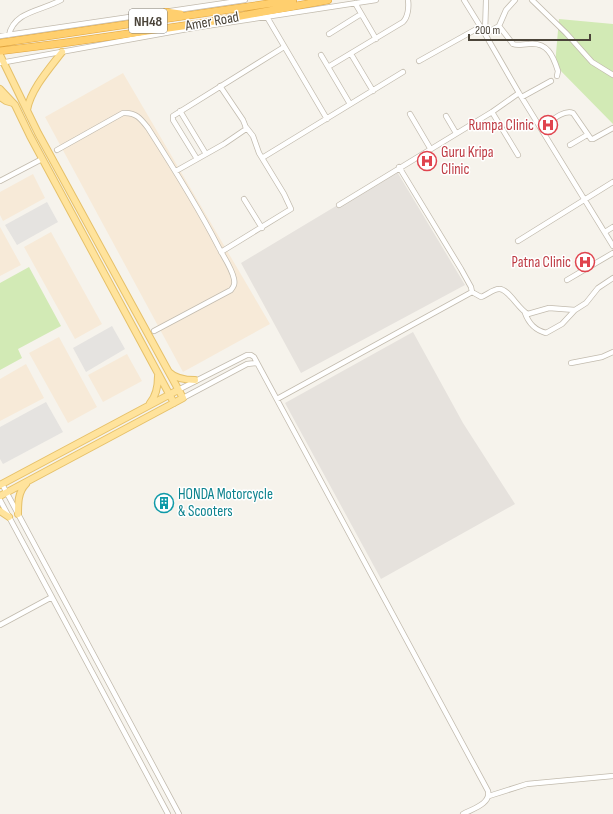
<svg xmlns="http://www.w3.org/2000/svg" width="613" height="814" font-family="'Sofia Sans Condensed',sans-serif">
  <rect width="100%" height="100%" fill="#f6f3ec"/>
  <path fill="#f7ead8" d="M 123,73 L 270,324 L 183,372 L 45,117 Z
    M 33,174 L 45,198 L 3,221 L 0,215 L 0,192 Z
    M 0,227 L 21,265 L 0,276 Z
    M 51,232 L 102,324 L 75,339 L 24,247 Z
    M 59,337 L 97,407 L 68,423 L 29,353 Z
    M 127,354 L 142,381 L 103,402 L 88,375 Z
    M 26,364 L 44,398 L 0,421 L 0,379 Z"/>
  <path fill="#e6e2dd" d="M 396,170 L 465,285 L 301,373 L 241,263 Z
    M 413,332 L 463,423 L 515,504 L 381,579 L 285,403 Z"/>
  <path fill="#d2eab5" d="M 559,19 L 613,24 L 613,124 L 555,65 Z
    M 29,267 L 61,326 L 18,349 L 22,358 L 0,370 L 0,283 Z"/>
  <path fill="#e5e3e0" d="M 47,202 L 58,222 L 17,245 L 5,225 Z
    M 112,326 L 125,349 L 86,372 L 73,348 Z
    M 46,402 L 63,432 L 3,464 L 0,459 L 0,427 Z"/>
  <g fill="none" stroke-linecap="round" stroke-linejoin="round">
    <g stroke="#c2bbae" stroke-width="6">
      <path id="minor" d="M 464,0 L 485,34 L 499,26 L 506,10 L 515,0
        M 486,0 L 485,34 L 519,93 L 613,246
        M 532,0 L 566,33 L 592,62 L 613,75
        M 355,3 L 376,39
        M 267,17 L 327,119
        M 499,26 L 513,44 C 518,46 523,44 529,44 C 547,42 553,55 558,71 L 557,76
        M 329,34 L 361,14
        M 9,35 C 14,11 42,11 61,0
        M 0,36 L 245,0
        M 351,54 L 373,91
        M 321,55 L 350,104
        M 419,61 L 480,27
        M 0,63 L 193,28 L 376,0
        M 328,67 L 403,22 C 408,17 409,7 408,0
        M 522,97 L 551,81
        M 180,111 L 206,154
        M 492,112 L 518,155
        M 410,114 L 430,148
        M 446,116 L 456,133
        M 541,128 C 549,123 563,109 573,113 L 591,139 L 593,139 L 613,128
        M 570,145 L 587,135
        M 57,150 L 123,113 C 136,112 141,119 148,128 C 173,167 197,205 218,246 C 223,256 232,268 234,279 C 235,284 234,286 231,290 L 154,331
        M 262,158 L 403,72
        M 197,159 L 173,120 L 173,116 L 284,47
        M 176,171 L 224,144 L 246,129 L 245,125 L 243,120 L 220,86
        M 0,181 L 42,159
        M 244,199 L 262,228
        M 339,205 L 492,112 L 519,93
        M 605,232 L 613,227
        M 518,241 L 613,182
        M 221,252 L 291,209 L 284,194 L 259,153 L 253,136 L 246,127
        M 567,280 L 613,253
        M 472,292 L 481,297 C 487,295 493,289 499,289 C 508,288 519,310 528,314 L 549,308 L 575,310 L 586,303 L 598,288 L 613,278
        M 525,313 C 529,324 535,330 546,333 L 562,324 L 575,310
        M 571,363 L 602,357 L 613,352
        M 178,390 L 247,355 L 251,355 L 254,357 L 488,791 C 491,804 472,809 463,814
        M 183,398 L 247,364 L 257,363
        M 277,399 L 472,292 L 471,287 L 461,269 L 399,167
        M 2,484 L 179,814
        M 0,500 L 168,814
        M 0,625 L 52,597
        M 489,796 L 527,784 L 613,776"/>
    </g>
    <g stroke="#e6c16a" stroke-width="8">
      <path id="major" d="M 0,55 L 38,133 L 183,398 L 0,496
        M 0,89 L 15,105 L 30,136 L 174,403
        M 0,97 L 6,101 L 13,103
        M 27,110 C 31,89 49,69 62,52
        M 169,372 C 176,379 186,380 195,380
        M 150,403 C 156,396 158,386 158,376
        M 0,485 L 178,390
        M 0,511 L 9,517
        M 18,514 C 18,503 18,492 26,484"/>
    </g>
    <g stroke="#e0a43c" stroke-width="8">
      <path id="highway" d="M 166,12 L 180,14
        M 0,43 L 293,0
        M 0,51 L 64,43 L 203,23 L 328,0"/>
    </g>
    <use href="#minor" stroke="#fff" stroke-width="4.5"/>
    <use href="#major" stroke="#ffe39c" stroke-width="6"/>
    <use href="#highway" stroke="#ffcf6e" stroke-width="7"/>
  </g>
  <defs>
    <g id="hospital-ring" transform="scale(1)"><circle r="9.5" fill="#fff" stroke="#e0444e" stroke-width="1.5"/><path d="M-5-5h3v3.5h4V-5h3V5h-3V1.5h-4V5h-3Z" fill="#e0444e"/></g>
    <g id="building-ring" transform="scale(1)"><circle r="9.5" fill="#fff" stroke="#0f9aa8" stroke-width="1.5"/><path d="M-4-6H4V6H1V3H-1V6H-4ZM-2.5-4.3h1.7v1.8h-1.7ZM.8-4.3h1.7v1.8H.8ZM-2.5-1h1.7V.8h-1.7ZM.8-1h1.7V.8H.8Z" fill="#0f9aa8"/></g>
  </defs>
  <g fill-rule="evenodd">
    <use href="#hospital-ring" x="548" y="125"/>
    <use href="#hospital-ring" x="427" y="161"/>
    <use href="#hospital-ring" x="585" y="262"/>
    <use href="#building-ring" x="164" y="503"/>
  </g>
  <g text-anchor="middle" stroke-width="3" stroke-linejoin="round" paint-order="stroke">
    <rect fill="#fff" stroke="#817c74" stroke-width="1" x="129" y="9" width="38" height="24" rx="3"/>
    <g font-size="14" font-weight="bold" fill="#4b4439">
      <text x="148" y="26">NH48</text>
    </g>
    <g font-size="15" fill="#4b4439" stroke="#fff">
      <text transform="translate(212 21) rotate(-10)" y="5">Amer Road</text>
    </g>
    <g font-size="15" fill="#be3a42" stroke="#fff" text-anchor="end">
      <text x="534" y="130">Rumpa Clinic</text>
      <text x="441" y="157" text-anchor="start">Guru Kripa<tspan x="441" dy="17">Clinic</tspan></text>
      <text x="571" y="267">Patna Clinic</text>
    </g>
    <g font-size="15" fill="#0d838f" stroke="#fff" text-anchor="start">
      <text x="178" y="499">HONDA Motorcycle<tspan x="178" dy="17">&amp; Scooters</tspan></text>
    </g>
  </g>
  <path d="M469 34v6h121v-6" fill="none" stroke="#4b4439" stroke-width="2"/>
  <text x="475" y="34" font-size="12" fill="#4b4439" stroke="#ffffff" stroke-width="3" paint-order="stroke">200 m</text>
</svg>
